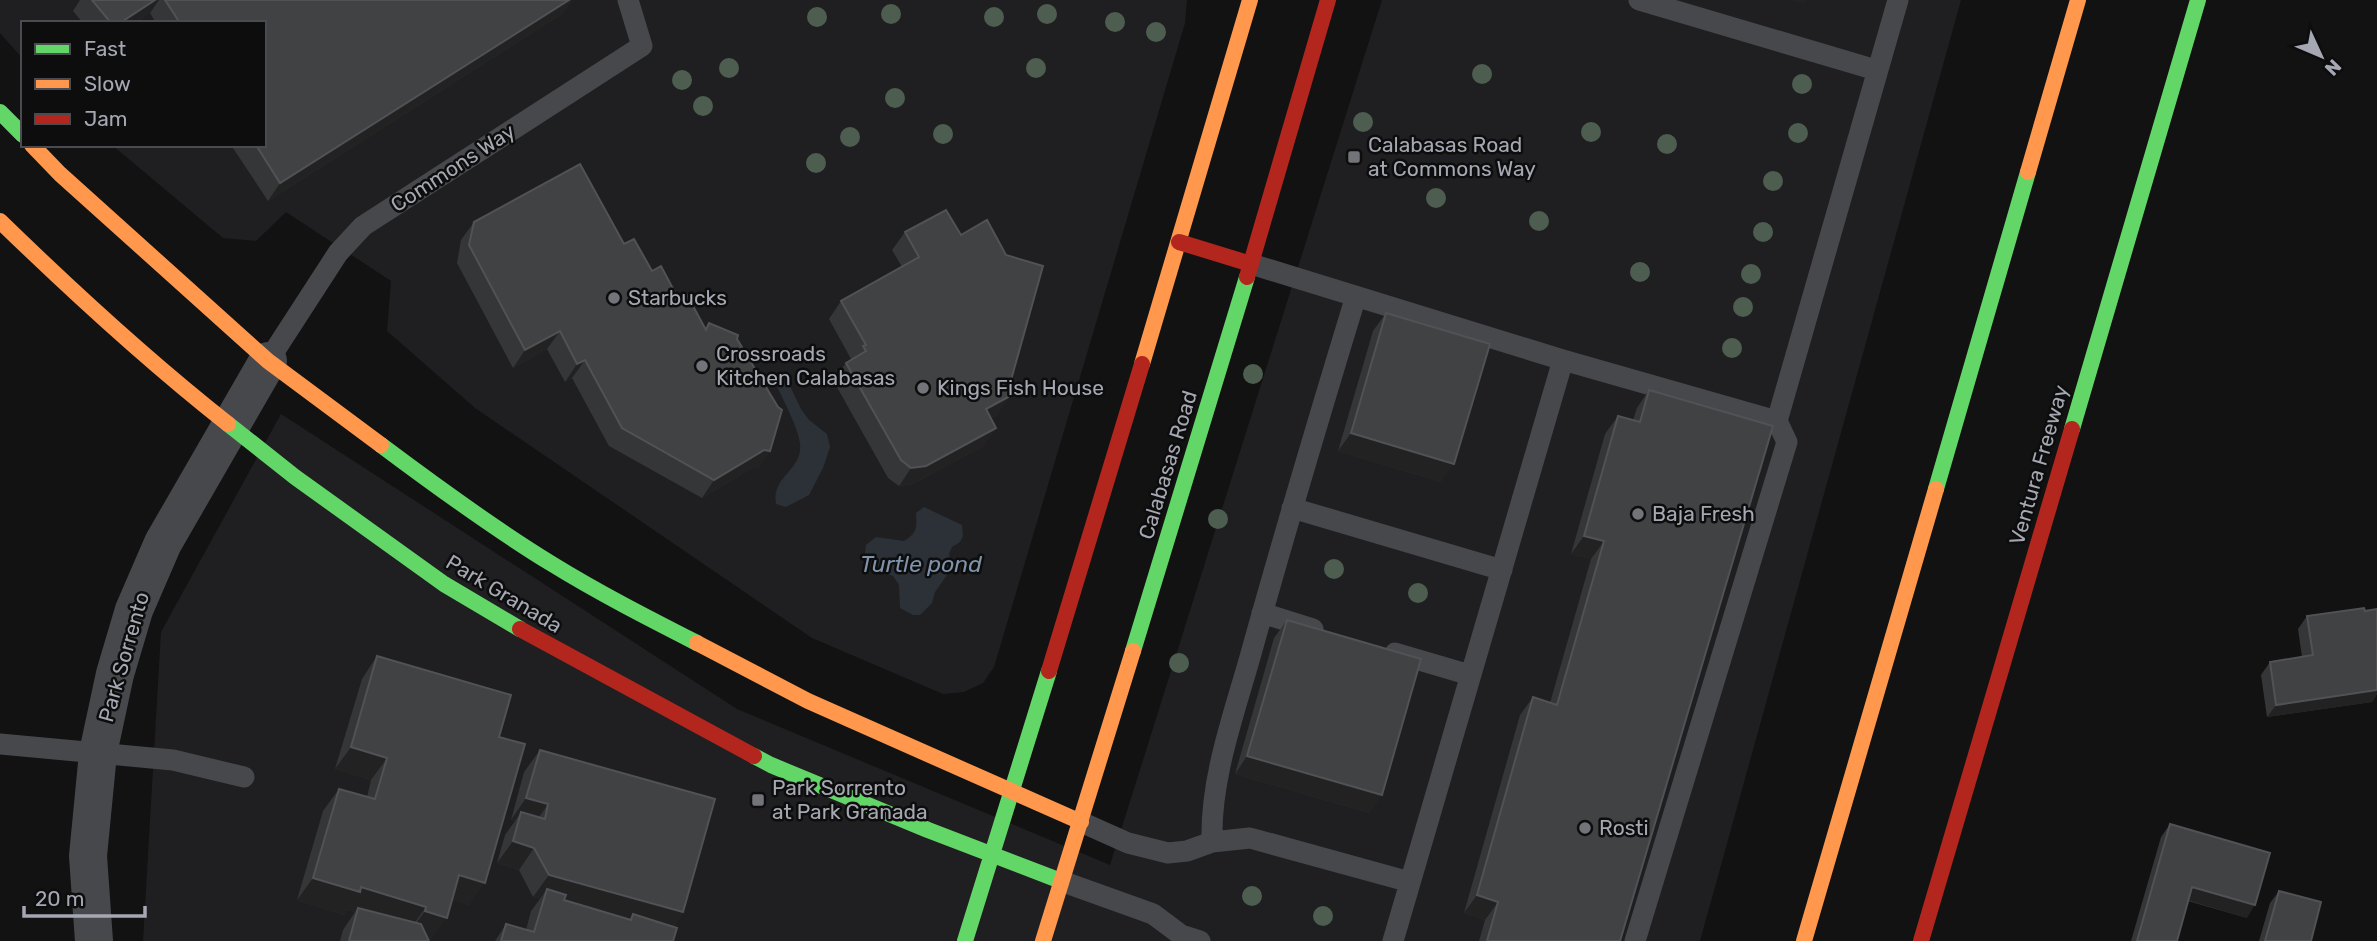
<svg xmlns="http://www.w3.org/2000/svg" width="2377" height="941" font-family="Rubik,sans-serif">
  <rect width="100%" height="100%" fill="#121213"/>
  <path fill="#1f1f21" d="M 0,0 L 1187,0 L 1185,23 L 994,667 L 983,683 L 964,692 L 943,694 L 812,638 L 475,408 L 387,331 L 391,281 L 286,212 L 256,241 L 223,238 L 112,145 L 264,145 L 264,23 L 23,23 L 23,59 L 0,33 Z
    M 1382,0 L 1961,0 L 1700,941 L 143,941 L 161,632 L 281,414 L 737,709 L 1110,865 Z"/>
  <path fill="#2b3137" d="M 788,382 L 801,409 L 809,420 L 827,434 L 830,447 L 823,468 L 809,495 L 786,507 L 776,504 C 771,476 803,470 800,444 C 799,429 783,400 777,386 Z
    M 924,507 L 962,525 L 963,536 L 960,542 L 952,547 L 949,554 L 951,563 L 949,572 L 935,592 L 932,603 L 920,615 L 913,615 L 900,608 L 899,585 L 893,576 L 872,569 L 864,561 L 866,545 L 876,537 L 904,541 C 917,533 917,528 916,513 Z"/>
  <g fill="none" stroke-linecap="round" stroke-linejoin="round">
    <path stroke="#47484c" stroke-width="21" d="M 1639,0 L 1876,70
      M 1251,264 L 1563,360 L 1777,421
      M 268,361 L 338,253 L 363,226 L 642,46 L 628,0
      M 1292,508 L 1502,570
      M 1262,613 L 1313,629
      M 1395,653 L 1470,675
      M 0,744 L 173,760 L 244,777
      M 1081,822 L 1128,843 L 1168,853 L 1187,851 L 1212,842 L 1250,838 L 1410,882
      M 1212,842 C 1210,777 1235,712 1252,650 C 1285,531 1320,414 1356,296
      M 1061,881 L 1153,914 L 1181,935 L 1200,941
      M 1393,941 L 1563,360
      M 1635,941 L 1787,442 L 1777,421 L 1898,0"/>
    <path stroke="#47484c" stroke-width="38" d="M 94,941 L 88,856 L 98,753 L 115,674 L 134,610 L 163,543 L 268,361"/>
    <path stroke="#63d668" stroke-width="16" d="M 0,112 L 23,135
      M 228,424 L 295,477 L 444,584 L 520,629
      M 2072,429 L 2198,0
      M 381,445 C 437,487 493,528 552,564 C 599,593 648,618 697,643
      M 1936,489 L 2028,172
      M 1133,651 L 1247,277
      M 754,756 L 771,765 L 928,830 L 1061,881
      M 965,941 L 1049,671"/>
    <path stroke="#ff974d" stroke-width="16" d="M 32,145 L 60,174 L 268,361 L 381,445
      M 2028,172 L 2078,0
      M 0,221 C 73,292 148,361 228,424
      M 1142,364 L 1250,0
      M 697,643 L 808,701 L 1081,822
      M 1043,941 L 1133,651
      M 1804,941 L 1936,489"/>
    <path stroke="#b3261e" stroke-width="16" d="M 1179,242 L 1251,264
      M 1247,277 L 1328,0
      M 520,629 L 754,756
      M 1049,671 L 1142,364
      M 1921,941 L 2072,429"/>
  </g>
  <g fill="#4d5e50">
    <circle cx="891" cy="14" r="10"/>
    <circle cx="1047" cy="14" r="10"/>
    <circle cx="817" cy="17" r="10"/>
    <circle cx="994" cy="17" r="10"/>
    <circle cx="1115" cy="22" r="10"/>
    <circle cx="1156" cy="32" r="10"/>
    <circle cx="729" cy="68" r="10"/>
    <circle cx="1036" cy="68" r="10"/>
    <circle cx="1482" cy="74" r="10"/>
    <circle cx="682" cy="80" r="10"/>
    <circle cx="1802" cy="84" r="10"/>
    <circle cx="895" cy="98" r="10"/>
    <circle cx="703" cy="106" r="10"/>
    <circle cx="1363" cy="122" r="10"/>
    <circle cx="1591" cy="132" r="10"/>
    <circle cx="1798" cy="133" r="10"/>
    <circle cx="943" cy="134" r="10"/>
    <circle cx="850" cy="137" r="10"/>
    <circle cx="1667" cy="144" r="10"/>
    <circle cx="816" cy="163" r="10"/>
    <circle cx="1773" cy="181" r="10"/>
    <circle cx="1436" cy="198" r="10"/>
    <circle cx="1539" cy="221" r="10"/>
    <circle cx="1763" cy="232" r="10"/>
    <circle cx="1640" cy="272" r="10"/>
    <circle cx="1751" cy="274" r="10"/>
    <circle cx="1743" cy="307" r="10"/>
    <circle cx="1732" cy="348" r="10"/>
    <circle cx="1253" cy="374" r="10"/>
    <circle cx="1218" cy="519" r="10"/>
    <circle cx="1334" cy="569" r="10"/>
    <circle cx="1418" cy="593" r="10"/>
    <circle cx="1179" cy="663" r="10"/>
    <circle cx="1252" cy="896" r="10"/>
    <circle cx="1323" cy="916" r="10"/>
  </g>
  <path fill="#353637" d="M 80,0 L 572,0 L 562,14 L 268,201 L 231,145 L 264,145 L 264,23 L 156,23 L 150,13 L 135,23 L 83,23 L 73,11 Z
    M 474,222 L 624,244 L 679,300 L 705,329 L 709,323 L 737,339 L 770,451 L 758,468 L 752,468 L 702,498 L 609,446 L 572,378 L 565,382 L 547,349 L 513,368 L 457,263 L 461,240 Z
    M 905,232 L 1006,387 L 998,414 L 991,418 L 996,428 L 983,446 L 913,484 L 899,486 L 888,478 L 833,380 L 846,363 L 851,359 L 829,319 L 841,301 L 902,267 L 892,250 Z
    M 1386,313 L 1441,482 L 1338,451 L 1373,331 Z
    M 1649,390 L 1620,941 L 1479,941 L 1485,920 L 1464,913 L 1520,715 L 1533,697 L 1550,703 L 1591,559 L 1571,554 L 1605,434 L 1618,416 L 1633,420 L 1637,408 Z
    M 2377,609 L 2377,694 L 2372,702 L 2267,717 L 2261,675 L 2270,662 L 2302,657 L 2298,629 L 2307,616 Z
    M 1287,620 L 1370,813 L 1235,774 L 1274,638 Z
    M 377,656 L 499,737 L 469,905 L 452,900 L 431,940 L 428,939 L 429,941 L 340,941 L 343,930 L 355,912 L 348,910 L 344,915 L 297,900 L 323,811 L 339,789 L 367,797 L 371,780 L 335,769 L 362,679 Z
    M 540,750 L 683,912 L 673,927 L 673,941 L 495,941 L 506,924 L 526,930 L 531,911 L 540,899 L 533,897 L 519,870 L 497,863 L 505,835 L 515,821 L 511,820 L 524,772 Z
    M 2170,824 L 2247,918 L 2188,901 L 2177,941 L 2131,941 L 2161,837 Z
    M 2279,891 L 2311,941 L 2259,941 L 2270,903 Z"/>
  <path fill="#222223" d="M 155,0 L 159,0 L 150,13 L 135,23 L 120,23 Z
    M 569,0 L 572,0 L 562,14 L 268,201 L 280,183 Z
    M 1791,0 L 1806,0 L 1804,4 Z
    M 560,331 L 547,349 L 513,368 L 525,350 Z
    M 585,360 L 572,378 L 565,382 L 577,364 Z
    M 1010,396 L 998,414 L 974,427 L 986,409 Z
    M 996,428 L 983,446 L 913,484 L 899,486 L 911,468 Z
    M 1351,433 L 1454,464 L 1441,482 L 1338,451 Z
    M 764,450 L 770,451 L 758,468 L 752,468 L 702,498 L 714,480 Z
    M 1584,536 L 1604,541 L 1591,559 L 1571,554 Z
    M 2377,690 L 2377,694 L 2372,702 L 2267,717 L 2276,705 Z
    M 351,747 L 387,758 L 371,780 L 335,769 Z
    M 1247,756 L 1382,795 L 1370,813 L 1235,774 Z
    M 526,798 L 548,804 L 533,826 L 521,812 L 515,821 L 511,820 Z
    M 513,841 L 534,848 L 519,870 L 497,863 Z
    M 459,875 L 485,883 L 469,905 L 443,898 Z
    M 549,875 L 683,912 L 668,934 L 631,920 L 633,914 L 627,923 L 544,900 L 547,889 L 540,899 L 533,897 Z
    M 313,878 L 361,887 L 426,907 L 410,929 L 358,908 L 355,912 L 348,910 L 344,915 L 297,900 Z
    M 2192,887 L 2255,905 L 2247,918 L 2184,899 Z
    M 1477,895 L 1498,902 L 1485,920 L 1464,913 Z
    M 425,911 L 447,918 L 431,940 L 409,933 Z"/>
  <path fill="#414244" stroke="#515256" stroke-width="2" d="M 92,0 L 155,0 L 120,23 L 111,23 Z
    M 165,0 L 569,0 L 280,183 L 256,145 L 264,145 L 264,23 L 180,23 Z
    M 580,164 L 624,244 L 634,239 L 652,271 L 661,266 L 679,300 L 687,295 L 706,330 L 709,323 L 738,335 L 737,339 L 778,407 L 782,410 L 770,451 L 764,450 L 714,480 L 622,428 L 585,360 L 577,364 L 560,331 L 525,350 L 469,245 L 474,222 Z
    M 946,210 L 961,235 L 987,220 L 1006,255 L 1043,266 L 1011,380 L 1003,383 L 1010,396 L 986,409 L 996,428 L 926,466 L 911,468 L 901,460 L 846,363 L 866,351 L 863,346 L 866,345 L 841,301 L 919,257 L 905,232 Z
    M 1386,313 L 1490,344 L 1454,464 L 1351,433 Z
    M 1649,390 L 1773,426 L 1620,941 L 1487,941 L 1498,902 L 1477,895 L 1533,697 L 1557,705 L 1604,541 L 1584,536 L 1618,416 L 1640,422 Z
    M 2364,608 L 2365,611 L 2377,609 L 2377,690 L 2276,705 L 2270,662 L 2313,655 L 2307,616 Z
    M 1287,620 L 1421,659 L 1382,795 L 1247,756 Z
    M 377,656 L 511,695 L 499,737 L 525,744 L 485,883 L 459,875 L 447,918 L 425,911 L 426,907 L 361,887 L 360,892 L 313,878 L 339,789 L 375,799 L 387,758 L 351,747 Z
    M 540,750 L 715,799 L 683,912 L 549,875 L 534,848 L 513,841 L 521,812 L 545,819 L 548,804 L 526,798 Z
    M 2170,824 L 2270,853 L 2255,905 L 2192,887 L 2177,941 L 2137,941 Z
    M 547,889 L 566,895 L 564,900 L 631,920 L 633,914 L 677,928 L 673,941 L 501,941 L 506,924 L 534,932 Z
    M 2279,891 L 2321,902 L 2311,941 L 2265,941 Z
    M 358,908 L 421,924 L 429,941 L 349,941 Z"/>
  <g fill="#72747a" stroke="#0d0d0e" stroke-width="2.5">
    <rect x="1347" y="150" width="14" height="14" rx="3.5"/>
    <circle cx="614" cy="298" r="7"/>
    <circle cx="702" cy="366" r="7"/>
    <circle cx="923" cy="388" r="7"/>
    <circle cx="1638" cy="514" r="7"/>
    <rect x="751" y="793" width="14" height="14" rx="3.5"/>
    <circle cx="1585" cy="828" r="7"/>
  </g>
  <g text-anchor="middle" stroke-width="5" stroke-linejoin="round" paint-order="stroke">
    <g font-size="21" fill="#a5a8b2" stroke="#0d0d0e" text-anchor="start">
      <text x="1368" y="152">Calabasas Road<tspan x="1368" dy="24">at Commons Way</tspan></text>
      <text x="628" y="305">Starbucks</text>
      <text x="716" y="361">Crossroads<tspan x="716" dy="24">Kitchen Calabasas</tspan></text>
      <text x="937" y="395">Kings Fish House</text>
      <text x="1652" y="521">Baja Fresh</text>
      <text x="772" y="795">Park Sorrento<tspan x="772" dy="24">at Park Granada</tspan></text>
      <text x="1599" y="835">Rosti</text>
    </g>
    <g font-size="21" fill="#a5a8b2" stroke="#0d0d0e">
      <text transform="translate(453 168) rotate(-33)" y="7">Commons Way</text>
      <text transform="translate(1168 465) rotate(-73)" y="7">Calabasas Road</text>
      <text transform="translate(2039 465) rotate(-74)" y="7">Ventura Freeway</text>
      <text transform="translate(504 594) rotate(31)" y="7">Park Granada</text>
      <text transform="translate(124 657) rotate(-74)" y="7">Park Sorrento</text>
    </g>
    <g font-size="23" font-style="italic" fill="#7f93aa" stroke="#0d0d0e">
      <text x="921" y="572">Turtle pond</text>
    </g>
  </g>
  <rect x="21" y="21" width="245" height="126" fill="#0d0d0e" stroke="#4a4b50" stroke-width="2"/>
  <rect x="35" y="44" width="35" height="10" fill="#63d668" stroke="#4a4b50" stroke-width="2"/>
  <text x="84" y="56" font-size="21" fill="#a5a8b2">Fast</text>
  <rect x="35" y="79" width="35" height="10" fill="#ff974d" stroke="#4a4b50" stroke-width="2"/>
  <text x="84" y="91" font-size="21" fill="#a5a8b2">Slow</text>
  <rect x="35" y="114" width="35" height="10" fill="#b3261e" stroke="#4a4b50" stroke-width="2"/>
  <text x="84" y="126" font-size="21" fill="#a5a8b2">Jam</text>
  <g transform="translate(2321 56) rotate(134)" stroke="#0d0d0e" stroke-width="5" paint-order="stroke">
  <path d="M0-5L12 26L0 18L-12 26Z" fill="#a5a8b2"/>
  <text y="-10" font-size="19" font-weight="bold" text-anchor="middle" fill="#a5a8b2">N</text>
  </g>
  <path d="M24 906v10h121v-10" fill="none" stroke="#a5a8b2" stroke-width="3.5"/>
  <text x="35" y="906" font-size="21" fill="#a5a8b2" stroke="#0d0d0e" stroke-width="5" paint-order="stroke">20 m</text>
</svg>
